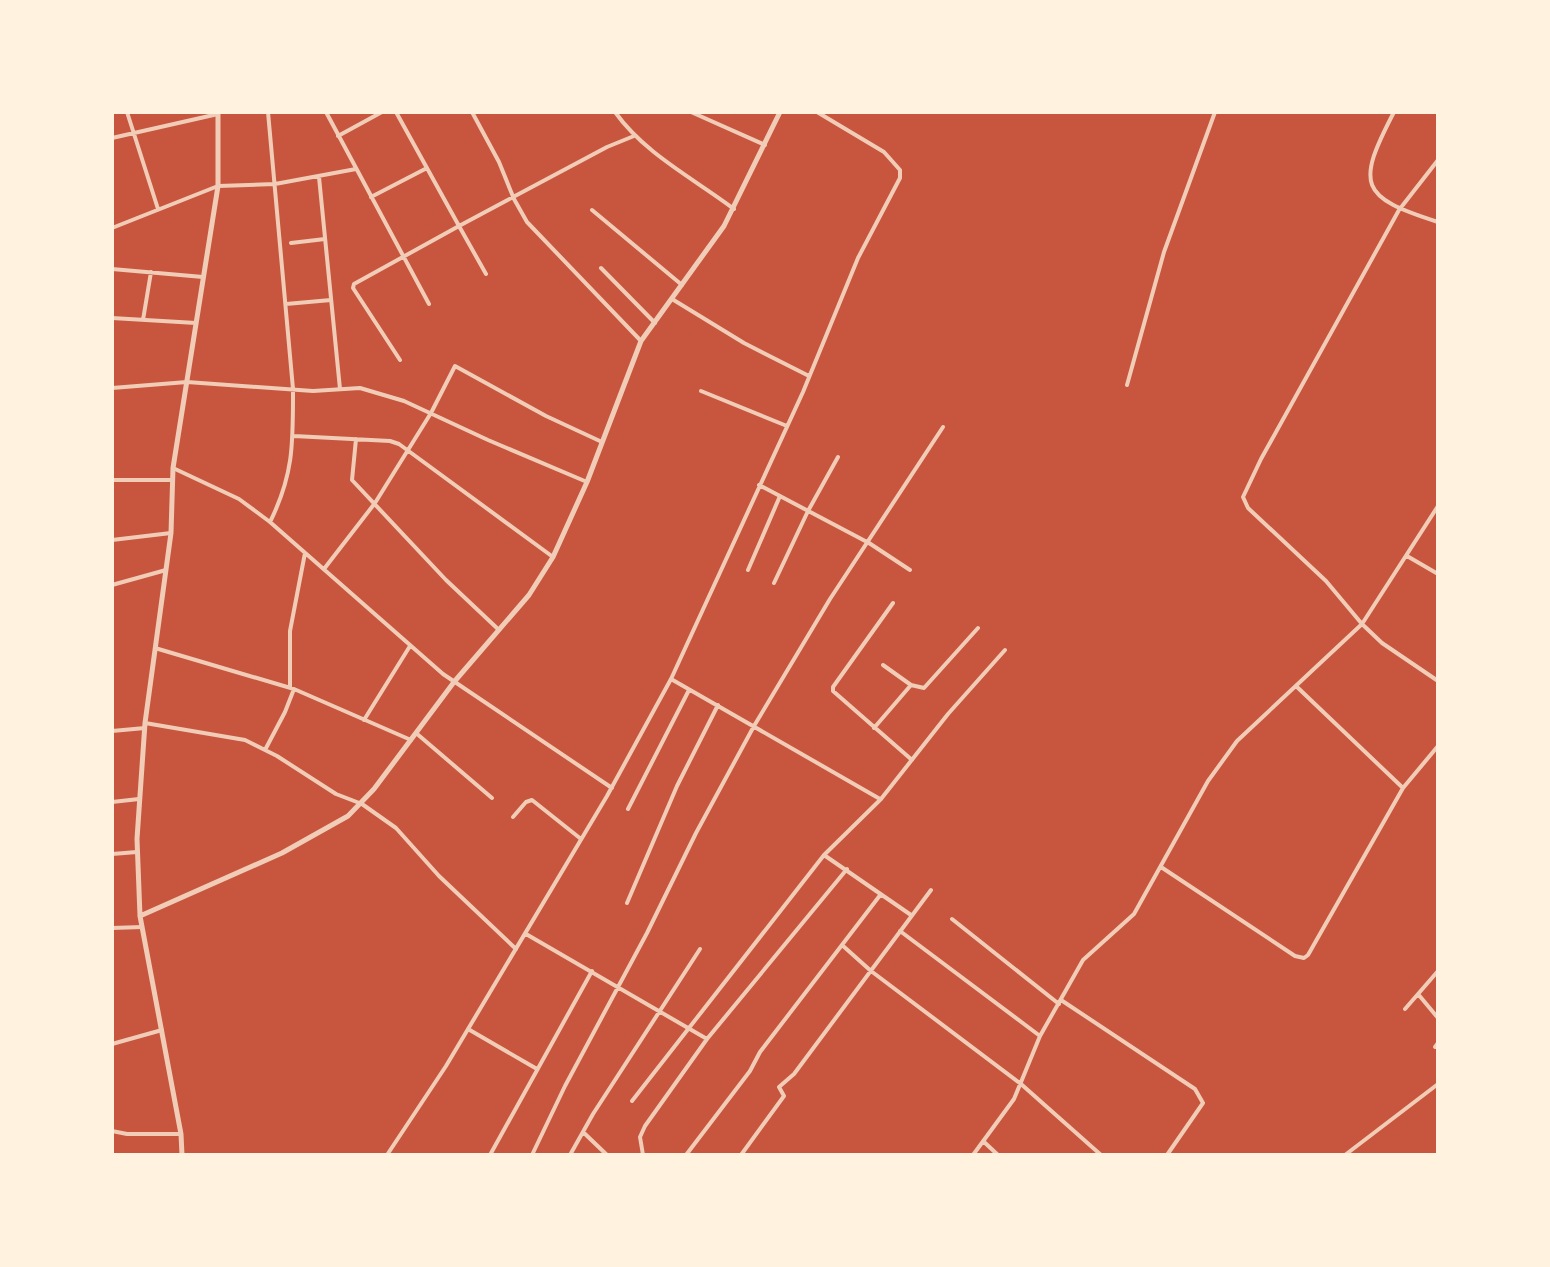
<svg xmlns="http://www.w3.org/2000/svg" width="1550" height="1267" font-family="'Exo 2',sans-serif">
  <rect width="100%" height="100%" fill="#c8553d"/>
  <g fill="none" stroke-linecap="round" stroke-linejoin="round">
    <path stroke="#f1ccb7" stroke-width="4" d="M 127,112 L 158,209
      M 268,112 L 293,389 C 293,442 294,474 270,522
      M 326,112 L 429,304
      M 396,112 L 459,226 L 607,147 L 634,136
      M 472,112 L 499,162 L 514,199 L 527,222 L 641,341
      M 615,112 C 645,154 693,178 734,209
      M 691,112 L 765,145
      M 1394,112 C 1356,185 1359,197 1438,222
      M 338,136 L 382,112
      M 112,138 L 218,114
      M 1438,160 L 1399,210 L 1261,459 L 1243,497 L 1248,508 L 1326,581 L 1362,624 L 1382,643 L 1438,681
      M 319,177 L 340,389
      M 371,197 L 427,168
      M 592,210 L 682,285
      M 112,228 L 218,186 L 275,184 L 356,169
      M 291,243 L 325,239
      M 601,268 L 655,323
      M 112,269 L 203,277
      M 672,299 L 744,343 L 809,376
      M 286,304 L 331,300
      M 112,318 L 196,323
      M 143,320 L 151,272
      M 400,360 L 353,288 L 354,284 L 459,226 L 486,274
      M 1127,385 L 1164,252 L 1215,112
      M 112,388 L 187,382 L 313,391 L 360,388 L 404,401 L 488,440 L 587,482
      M 701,391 L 787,426
      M 294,436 L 390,441 L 399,444 L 553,557
      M 356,439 L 352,480 L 446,580 L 499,630
      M 173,468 L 239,499 L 270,522 L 443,674 L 612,788
      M 112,480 L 173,480
      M 759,485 L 869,543 L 910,570
      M 112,540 L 171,533
      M 1407,556 L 1438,574
      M 324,569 L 375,503 L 431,413 L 455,366 L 546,416 L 602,442
      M 748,570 L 780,496
      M 774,583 L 808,511 L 838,457
      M 112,585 L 166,570
      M 893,603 L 833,687 L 833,691 L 912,760
      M 155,648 L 294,689 L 411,740
      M 883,665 L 911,685 L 924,688 L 978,628
      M 671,679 L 880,799
      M 1296,686 L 1403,788 L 1438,746
      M 290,687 L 290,631 L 305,553
      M 364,720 L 410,646
      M 145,723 L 245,740 L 277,756 L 336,794 L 362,804 L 396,828 L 439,876 L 516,949
      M 874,728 L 911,685
      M 112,731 L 145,728
      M 416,733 L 492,798
      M 265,750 L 285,712 L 294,689
      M 112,802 L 139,799
      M 628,809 L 689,690
      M 513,817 L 526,802 L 532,800 L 581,839
      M 112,854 L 137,852
      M 824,855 L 911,915
      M 1161,867 L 1295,956 L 1304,958 L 1308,955 L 1403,788
      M 627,903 L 677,786 L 718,705
      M 952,919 L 1059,1004
      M 112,928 L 142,927
      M 900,931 L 1040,1036
      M 526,934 L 707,1039
      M 842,945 L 871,971 L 1021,1084 L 1101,1155
      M 1418,994 L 1438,1018
      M 1061,1000 L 1195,1089 L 1203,1103 L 1167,1155
      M 1405,1009 L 1438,971
      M 468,1029 L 537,1069
      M 112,1044 L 162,1030
      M 1435,1047 L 1438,1043
      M 632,1101 L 824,855 L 881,799 L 948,714 L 1005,650
      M 112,1131 L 127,1134 L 181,1134
      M 583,1132 L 607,1155
      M 983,1141 L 998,1155
      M 387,1155 L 446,1066 L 607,796 L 671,679 L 803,392 L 858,258 L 900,178 L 900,170 L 884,152 L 817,112
      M 490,1155 L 592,971
      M 532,1155 L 565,1086 L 647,933 L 696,833 L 754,726 L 830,599 L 943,427
      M 570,1155 L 593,1114 L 700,949
      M 643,1155 L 640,1137 L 645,1126 L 707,1039 L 847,869
      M 686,1155 L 750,1071 L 760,1052 L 881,894
      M 741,1155 L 784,1096 L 779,1087 L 794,1074 L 931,890
      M 973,1155 L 1014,1099 L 1040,1036 L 1083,960 L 1134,914 L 1208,781 L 1237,741 L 1362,624 L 1438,506
      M 1345,1155 L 1438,1084"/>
    <path stroke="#f1ccb7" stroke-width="5" d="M 140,916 L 282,853 L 348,816 L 374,789 L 454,682 L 529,595 L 553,557 L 587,482 L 641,341 L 724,226 L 780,112
      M 182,1155 L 181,1134 L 140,916 L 137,839 L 145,723 L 171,533 L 173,468 L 218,186 L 218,112"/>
  </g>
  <rect width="1550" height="1267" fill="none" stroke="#fff3e0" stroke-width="228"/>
</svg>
